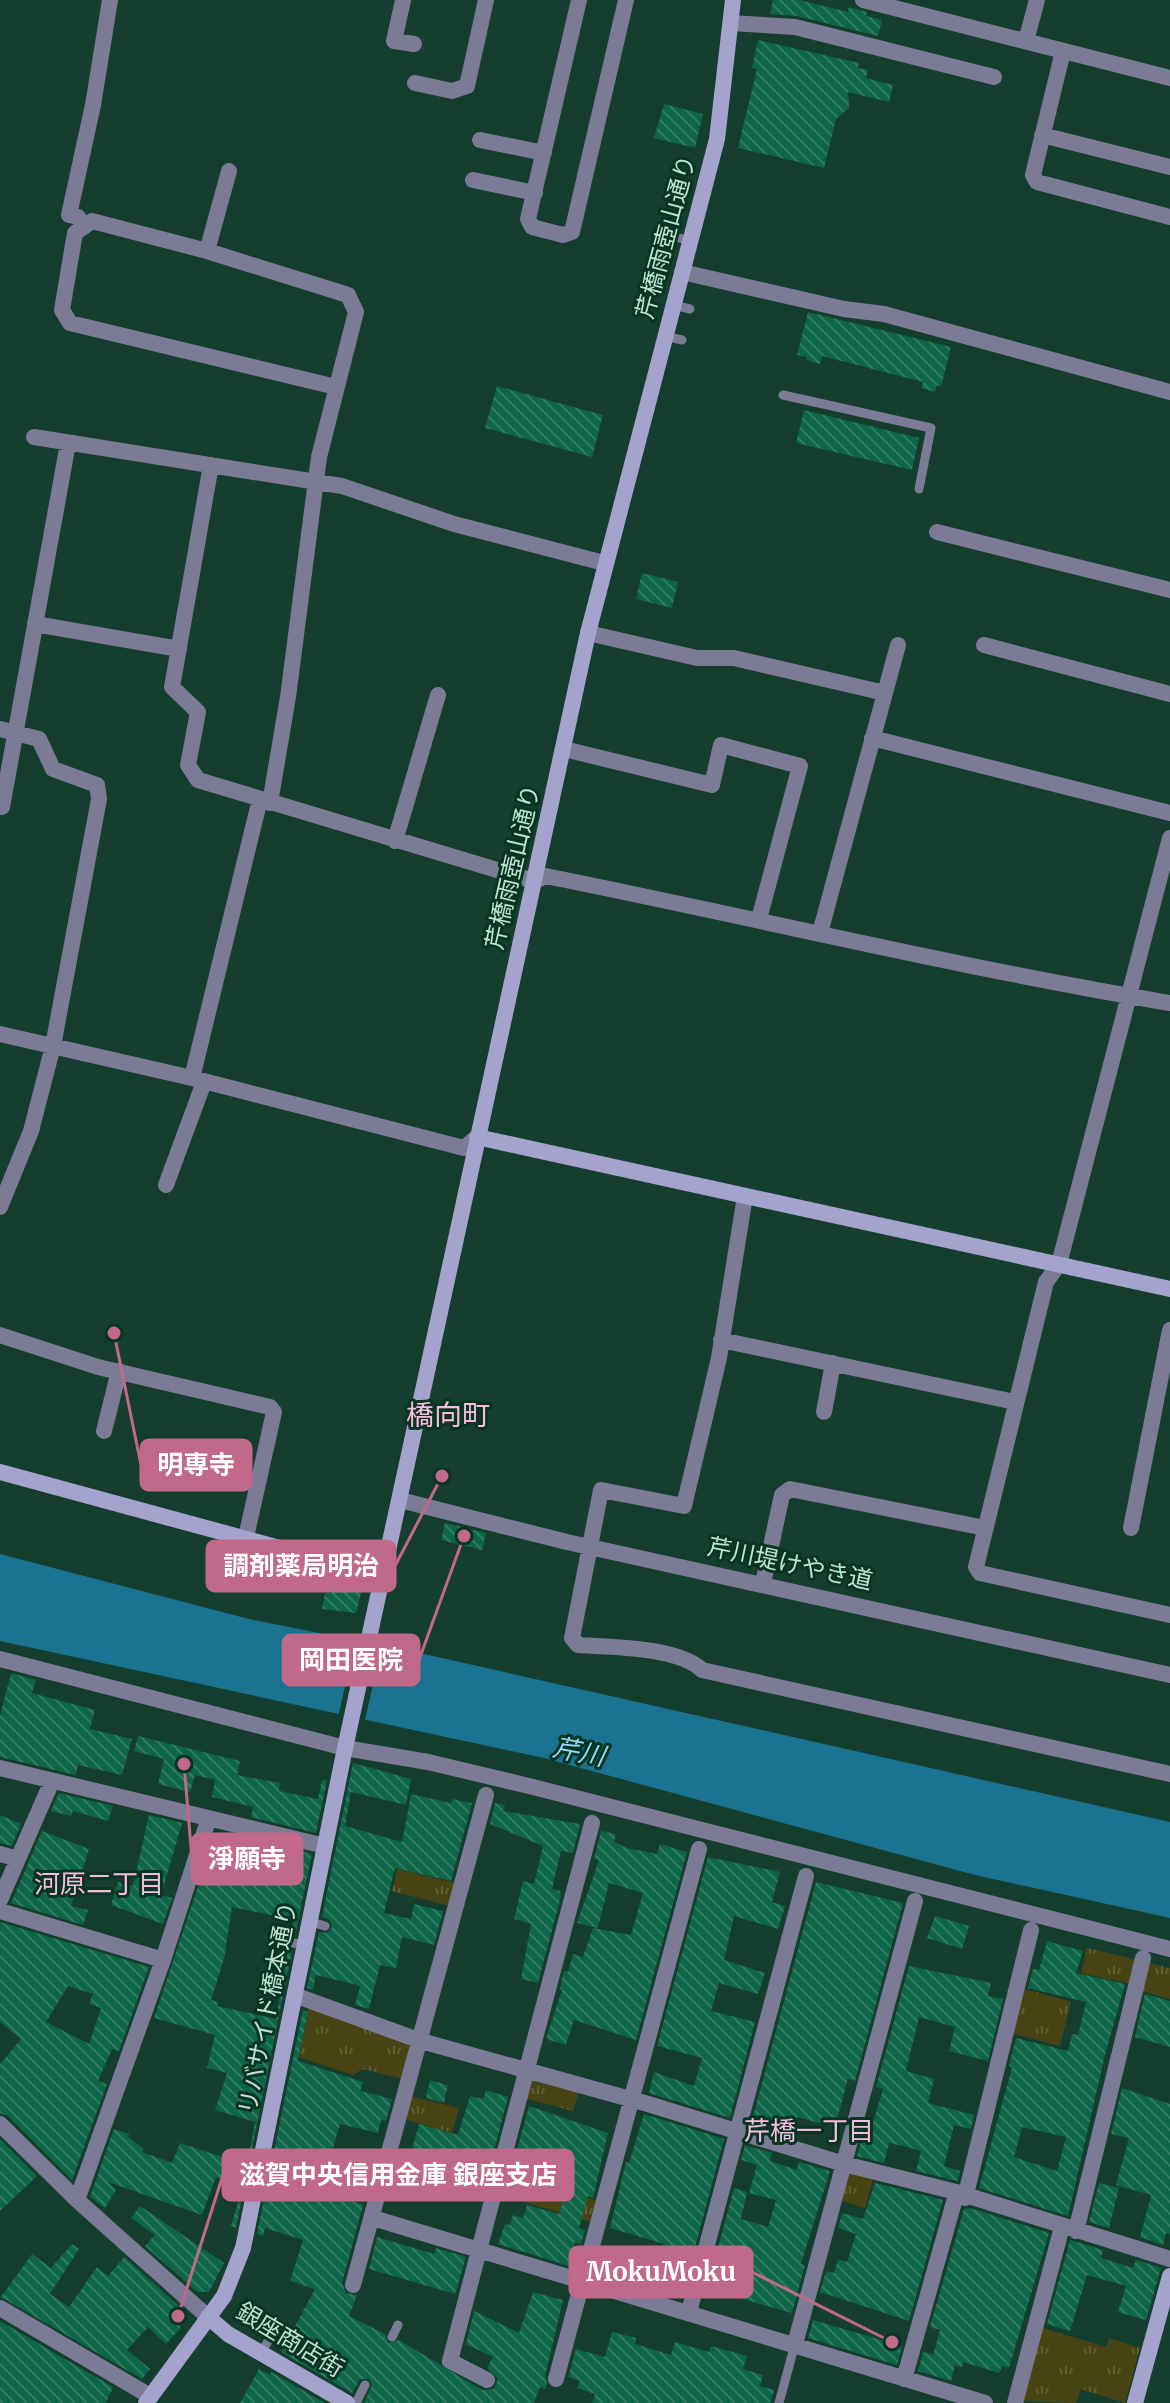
<svg xmlns="http://www.w3.org/2000/svg" width="1170" height="2403" font-family="Merriweather,'Noto Sans JP',serif">
  <defs>
    <pattern id="grass-tufts" width="24" height="20" patternUnits="userSpaceOnUse" patternTransform="scale(2)"><rect width="24" height="20" fill="#484414"/><path d="M3 7l-1-3M5 7V3M7 7l1-3M15 17l-1-3M17 17v-4M19 17l1-3" fill="none" stroke="#615f35"/></pattern>
    <pattern id="building-back-hatch" width="6" height="6" patternUnits="userSpaceOnUse" patternTransform="scale(2)"><rect width="6" height="6" fill="#0e6649"/><path d="M-1 5l2 2M0 0l6 6M5-1l2 2" fill="none" stroke="#2f7c62"/></pattern>
  </defs>
  <rect width="100%" height="100%" fill="#153e2e"/>
  <path fill="url(#grass-tufts)" d="M 397,1869 L 459,1884 L 453,1907 L 392,1891 Z
    M 1087,1948 L 1138,1960 L 1130,1984 L 1081,1973 Z
    M 1146,1962 L 1170,1968 L 1170,1999 L 1138,1990 Z
    M 1021,1988 L 1071,2002 L 1060,2046 L 1009,2033 Z
    M 309,2006 L 407,2041 L 409,2047 L 404,2079 L 362,2069 L 353,2075 L 299,2057 Z
    M 529,2076 L 580,2088 L 573,2111 L 524,2098 Z
    M 410,2096 L 459,2108 L 452,2133 L 404,2119 Z
    M 847,2169 L 874,2175 L 865,2208 L 840,2200 Z
    M 503,2172 L 602,2202 L 595,2223 L 497,2194 Z
    M 1039,2327 L 1106,2347 L 1109,2338 L 1140,2348 L 1125,2403 L 1081,2389 L 1076,2403 L 1019,2401 Z"/>
  <path fill="#1a7491" d="M 0,1554 L 249,1619 L 424,1654 L 1170,1822 L 1170,1918 L 975,1875 L 544,1758 L 0,1641 Z"/>
  <path fill="#153e2e" d="M 356,1636 L 383,1641 L 364,1724 L 338,1718 Z"/>
  <path fill="url(#building-back-hatch)" fill-rule="evenodd" d="M 773,0 L 799,0 L 848,12 L 849,7 L 867,12 L 866,16 L 882,20 L 878,36 L 797,16 L 770,14 Z
    M 758,40 L 859,63 L 858,68 L 868,70 L 866,78 L 893,85 L 889,102 L 848,92 L 849,108 L 836,119 L 824,168 L 738,148 L 757,69 L 752,68 Z
    M 664,104 L 703,114 L 695,148 L 654,138 Z
    M 808,312 L 951,347 L 941,387 L 937,385 L 935,392 L 921,388 L 923,382 L 822,356 L 820,364 L 806,360 L 807,357 L 797,355 Z
    M 497,386 L 603,415 L 592,457 L 485,428 Z
    M 804,410 L 919,438 L 912,470 L 796,443 Z
    M 642,573 L 678,582 L 672,608 L 636,599 Z
    M 445,1523 L 486,1533 L 482,1550 L 441,1540 Z
    M 338,1575 L 355,1580 L 362,1590 L 356,1613 L 322,1609 L 325,1593 L 332,1593 Z
    M 11,1673 L 36,1680 L 32,1693 L 95,1710 L 90,1729 L 132,1739 L 122,1775 L 78,1765 L 76,1775 L 0,1757 L 0,1716 Z
    M 138,1736 L 240,1761 L 237,1775 L 280,1783 L 279,1791 L 318,1799 L 322,1780 L 327,1780 L 316,1833 L 251,1817 L 253,1807 L 212,1797 L 215,1780 L 195,1775 L 190,1792 L 158,1784 L 164,1759 L 134,1751 Z
    M 353,1763 L 411,1779 L 406,1805 L 351,1792 L 345,1826 L 402,1842 L 411,1794 L 451,1803 L 452,1799 L 472,1803 L 451,1881 L 395,1868 L 384,1913 L 411,1919 L 414,1904 L 443,1911 L 434,1945 L 402,1937 L 396,1968 L 380,1965 L 369,2009 L 355,2005 L 360,1987 L 357,1985 L 316,1975 L 313,1990 L 307,1988 L 319,1932 L 328,1933 L 332,1927 L 330,1920 L 322,1917 Z
    M 59,1793 L 113,1806 L 108,1821 L 73,1811 L 71,1816 L 51,1811 Z
    M 495,1803 L 505,1805 L 503,1811 L 580,1824 L 573,1853 L 561,1851 L 552,1889 L 560,1891 L 561,1896 L 538,1983 L 521,1979 L 531,1924 L 514,1919 L 523,1881 L 534,1884 L 543,1846 L 490,1824 Z
    M 0,1815 L 21,1824 L 12,1846 L 0,1843 Z
    M 149,1815 L 182,1823 L 161,1895 L 172,1898 L 163,1924 L 111,1905 L 118,1882 L 133,1886 Z
    M 42,1831 L 89,1849 L 71,1906 L 88,1910 L 83,1925 L 11,1903 Z
    M 601,1831 L 616,1834 L 614,1842 L 627,1848 L 657,1854 L 660,1844 L 687,1852 L 636,2040 L 574,2020 L 566,2045 L 546,2039 L 562,1990 L 560,1989 L 564,1971 L 568,1972 L 573,1954 L 583,1957 L 593,1928 L 631,1935 L 643,1893 L 609,1883 L 598,1928 L 577,1923 L 599,1860 L 594,1859 Z
    M 216,1833 L 312,1854 L 295,1936 L 291,1935 L 294,1920 L 232,1907 L 224,1959 L 211,2000 L 218,2002 L 217,2006 L 276,2019 L 288,1950 L 292,1951 L 236,2228 L 231,2226 L 243,2185 L 216,2177 L 202,2215 L 108,2182 L 116,2190 L 105,2208 L 90,2197 L 114,2129 L 129,2134 L 128,2137 L 144,2149 L 142,2152 L 172,2163 L 180,2143 L 247,2165 L 255,2122 L 215,2110 L 227,2073 L 207,2068 L 215,2035 L 154,2018 Z
    M 708,1857 L 780,1872 L 772,1902 L 785,1906 L 778,1929 L 734,1916 L 724,1960 L 765,1973 L 758,1994 L 719,1983 L 711,2011 L 755,2022 L 730,2118 L 649,2093 L 654,2072 L 694,2086 L 702,2058 L 657,2046 Z
    M 816,1882 L 903,1903 L 855,2081 L 848,2079 L 835,2127 L 797,2117 L 792,2136 L 751,2124 Z
    M 935,1916 L 969,1926 L 962,1949 L 927,1938 Z
    M 0,1922 L 149,1967 L 119,2051 L 112,2049 L 98,2081 L 107,2084 L 72,2180 L 8,2116 L 0,2113 L 0,2064 L 21,2039 L 0,2022 ZM 68,1986 L 93,1994 L 89,2004 L 101,2008 L 89,2044 L 46,2022 Z
    M 1047,1941 L 1083,1951 L 1076,1973 L 1125,1984 L 1105,2055 L 1068,2216 L 979,2188 L 1012,2067 L 1009,2066 L 1016,2038 L 1068,2051 L 1072,2034 L 1078,2035 L 1086,2002 L 1028,1988 L 1033,1969 L 1039,1970 ZM 1022,2127 L 1066,2137 L 1057,2171 L 1014,2157 Z
    M 909,1966 L 991,1983 L 988,1996 L 1003,1999 L 988,2061 L 949,2051 L 955,2027 L 919,2017 L 906,2071 L 934,2079 L 928,2103 L 974,2115 L 971,2129 L 954,2125 L 944,2166 L 960,2171 L 958,2181 L 916,2171 L 921,2151 L 907,2147 L 889,2143 L 884,2163 L 857,2156 L 862,2138 L 868,2139 L 883,2089 L 876,2087 Z
    M 1145,1994 L 1170,2001 L 1170,2047 L 1135,2037 Z
    M 303,2010 L 308,2012 L 298,2061 L 363,2082 L 360,2091 L 392,2099 L 386,2121 L 381,2120 L 378,2133 L 340,2124 L 326,2172 L 273,2156 Z
    M 430,2080 L 448,2085 L 444,2103 L 426,2098 Z
    M 1122,2088 L 1170,2104 L 1170,2234 L 1166,2233 L 1163,2245 L 1140,2237 L 1151,2195 L 1116,2185 L 1129,2138 L 1111,2134 Z
    M 486,2090 L 508,2097 L 490,2166 L 438,2151 L 430,2178 L 406,2171 L 419,2124 L 458,2135 L 470,2096 L 483,2099 Z
    M 529,2106 L 608,2133 L 593,2198 L 588,2196 L 579,2228 L 585,2230 L 581,2244 L 575,2242 L 569,2266 L 498,2244 L 505,2224 L 510,2225 L 513,2215 L 523,2218 L 527,2205 L 559,2214 L 567,2188 L 511,2172 Z
    M 644,2114 L 724,2139 L 682,2296 L 661,2290 L 663,2282 L 654,2279 L 664,2244 L 610,2228 L 626,2162 L 629,2163 Z
    M 0,2139 L 37,2176 L 0,2211 Z
    M 745,2145 L 772,2153 L 770,2161 L 797,2170 L 799,2162 L 830,2171 L 801,2264 L 805,2265 L 792,2313 L 707,2289 L 734,2188 L 747,2192 L 741,2219 L 768,2227 L 776,2200 L 749,2193 L 757,2165 L 741,2160 Z
    M 270,2170 L 363,2205 L 342,2283 L 346,2293 L 357,2295 L 349,2316 L 385,2334 L 388,2343 L 399,2340 L 482,2390 L 494,2389 L 498,2379 L 487,2368 L 493,2357 L 466,2344 L 474,2311 L 519,2333 L 533,2292 L 563,2300 L 545,2376 L 547,2384 L 545,2389 L 540,2387 L 534,2403 L 364,2403 L 372,2385 L 369,2379 L 360,2379 L 352,2393 L 281,2352 L 315,2289 L 290,2281 L 303,2240 L 265,2228 L 263,2236 L 257,2234 Z
    M 875,2183 L 943,2200 L 909,2321 L 820,2292 L 826,2271 L 834,2273 L 838,2259 L 847,2262 L 856,2234 L 838,2228 L 842,2213 L 863,2219 Z
    M 1099,2183 L 1119,2188 L 1109,2228 L 1089,2222 Z
    M 140,2206 L 224,2263 L 209,2292 L 197,2292 L 145,2246 L 155,2235 L 131,2218 Z
    M 970,2208 L 1049,2233 L 1009,2368 L 1002,2366 L 999,2373 L 963,2362 L 962,2367 L 955,2365 L 951,2381 L 918,2371 L 923,2352 L 933,2355 L 940,2330 L 930,2327 L 964,2209 Z
    M 377,2237 L 434,2254 L 436,2248 L 466,2257 L 455,2294 L 369,2269 Z
    M 1070,2240 L 1103,2250 L 1101,2258 L 1133,2268 L 1136,2260 L 1161,2268 L 1146,2320 L 1118,2312 L 1126,2286 L 1087,2275 L 1070,2331 L 1047,2324 Z
    M 72,2244 L 79,2249 L 50,2294 L 69,2307 L 97,2267 L 108,2276 L 124,2257 L 186,2312 L 179,2330 L 166,2344 L 148,2327 L 127,2350 L 150,2369 L 142,2379 L 1,2297 L 32,2254 L 51,2268 Z
    M 813,2320 L 902,2346 L 897,2365 L 808,2338 Z
    M 0,2321 L 113,2387 L 106,2403 L 0,2403 Z
    M 612,2332 L 636,2338 L 635,2344 L 671,2355 L 675,2342 L 709,2352 L 711,2346 L 747,2356 L 743,2369 L 763,2375 L 760,2386 L 774,2390 L 770,2403 L 592,2403 L 595,2394 L 577,2388 L 580,2381 L 568,2377 L 576,2349 L 605,2357 Z
    M 259,2369 L 270,2375 L 271,2372 L 325,2403 L 240,2403 Z"/>
  <g fill="none" stroke-linecap="round" stroke-linejoin="round">
    <path stroke="#7b7b96" stroke-width="9" d="M 675,237 L 691,241
      M 673,305 L 690,309
      M 664,336 L 682,340
      M 783,395 L 931,428 L 919,489
      M 311,1922 L 325,1926
      M 272,1938 L 306,1946
      M 262,2160 L 328,2181
      M 392,2337 L 398,2325
      M 261,2353 L 271,2336
      M 356,2403 L 365,2385
      M 779,2403 L 795,2344"/>
    <path stroke="#7b7b96" stroke-width="16" d="M 403,0 L 394,41 L 414,44
      M 579,0 L 528,219 L 532,227 L 563,235 L 572,232 L 626,0
      M 863,0 L 1170,78
      M 731,23 L 795,27 L 994,77
      M 1026,41 L 1037,0
      M 1063,51 L 1033,175 L 1037,182 L 1170,217
      M 415,83 L 452,91 L 467,86 L 486,0
      M 1042,135 L 1170,167
      M 480,140 L 544,153
      M 473,180 L 535,193
      M 84,227 L 78,217 L 69,215 L 93,105 L 110,0
      M 207,251 L 229,171
      M 682,272 L 844,309 L 884,314 L 1170,392
      M 34,437 L 342,486 L 454,524 L 604,563
      M 211,465 L 172,687 L 198,712 L 188,765 L 198,780 L 534,881 L 546,876 C 755,918 961,968 1170,1003
      M 937,532 L 1170,590
      M 35,624 L 179,649
      M 588,633 L 697,658 L 734,658 L 885,693
      M 984,645 L 1170,694
      M 0,729 L 39,739 L 53,769 L 97,785 L 99,799 L 53,1046 L 31,1131 L 0,1207
      M 872,738 L 1170,813
      M 564,749 L 712,785 L 721,745 L 800,766 L 759,919
      M 270,803 L 288,697 L 319,457 L 356,312 L 348,295 L 207,251 L 92,221 L 75,233 L 62,310 L 70,323 L 336,387
      M 2,807 L 67,449 L 74,443
      M 1170,838 L 1059,1264 L 1046,1282 L 976,1567 L 980,1573 L 1170,1615
      M 395,841 L 438,695
      M 820,933 L 898,645
      M 0,1034 L 192,1078 L 464,1148 L 477,1137
      M 192,1078 L 260,799
      M 166,1185 L 204,1082
      M 745,1196 L 719,1358 L 684,1506 L 601,1490 L 572,1638 L 578,1645 C 611,1647 678,1647 702,1670 L 1170,1774
      M 0,1335 L 98,1367 L 270,1407 L 274,1412 L 246,1537
      M 721,1340 L 1015,1402
      M 824,1412 L 833,1363
      M 104,1431 L 119,1371
      M 400,1500 L 567,1542 L 1170,1675
      M 1131,1528 L 1170,1330
      M 763,1583 L 782,1495 L 790,1489 L 985,1528
      M 0,1659 L 345,1748 L 428,1762 L 533,1787 L 1170,1949
      M 0,1768 L 325,1846
      M 592,1823 L 479,2250 L 985,2403
      M 0,1854 L 18,1859
      M 0,1900 L 52,1781
      M 0,1911 L 163,1960
      M 297,1996 L 421,2041 L 648,2104 L 844,2164 L 956,2192 L 1170,2259
      M 0,2124 L 77,2200 L 208,2317
      M 965,2198 L 1031,1930
      M 77,2200 L 163,1960 L 208,1821
      M 373,2218 L 479,2250 L 450,2361 L 487,2380
      M 1076,2231 L 1143,1958
      M 353,2285 L 486,1795
      M 0,2308 L 150,2396
      M 689,2312 L 806,1876
      M 795,2344 L 915,1901
      M 556,2379 L 699,1849
      M 904,2379 L 956,2195
      M 1015,2403 L 1062,2227"/>
    <path stroke="#a3a3cd" stroke-width="16" d="M 477,1137 L 1170,1289
      M 0,1472 L 383,1576
      M 208,2317 L 228,2334 L 347,2403
      M 146,2403 L 224,2296 L 243,2248 L 345,1748 L 588,633 L 717,139 L 733,0
      M 1135,2403 L 1170,2276"/>
  </g>
  <g text-anchor="middle" stroke-width="6" stroke-linejoin="round" paint-order="stroke">
    <g font-size="24" fill="#bee3d1" stroke="#083424">
      <text transform="translate(666 237) rotate(-75)" y="8">芹橋雨壺山通り</text>
      <text transform="translate(513 867) rotate(-77)" y="8">芹橋雨壺山通り</text>
      <text transform="translate(790 1564) rotate(12)" y="8">芹川堤けやき道</text>
      <text transform="translate(268 2008) rotate(-79)" y="8">リバサイド橋本通り</text>
      <text transform="translate(290 2340) rotate(31)" y="8">銀座商店街</text>
    </g>
    <g font-size="26" font-style="italic" fill="#90dcfa" stroke="#083424">
      <text transform="translate(579 1752) rotate(11)" y="9">芹川</text>
    </g>
    <g font-size="26" fill="#f8bddd" stroke="#083424">
      <text x="99" y="1893">河原二丁目</text>
      <text x="809" y="2140">芹橋一丁目</text>
    </g>
    <g font-size="28" fill="#f8bddd" stroke="#083424">
      <text x="448" y="1425">橋向町</text>
    </g>
  </g>
  <path fill="none" stroke="#c0698a" stroke-width="3" d="M114 1333L141 1465M442 1476L395 1566M464 1536L419 1660M184 1764L192 1859M178 2316L223 2175M892 2342L752 2272"/>
  <g fill="#c0698a" stroke="#083424" stroke-width="3">
    <circle cx="114" cy="1333" r="8"/>
    <circle cx="442" cy="1476" r="8"/>
    <circle cx="464" cy="1536" r="8"/>
    <circle cx="184" cy="1764" r="8"/>
    <circle cx="178" cy="2316" r="8"/>
    <circle cx="892" cy="2342" r="8"/>
  </g>
  <g fill="#c0698a" stroke="#c0698a" stroke-width="3">
    <rect x="141" y="1440" width="110" height="50" rx="8"/>
    <rect x="207" y="1541" width="188" height="50" rx="8"/>
    <rect x="283" y="1635" width="136" height="50" rx="8"/>
    <rect x="192" y="1834" width="110" height="50" rx="8"/>
    <rect x="223" y="2150" width="350" height="50" rx="8"/>
    <rect x="570" y="2247" width="182" height="50" rx="8"/>
  </g>
  <g font-size="26" text-anchor="middle" font-weight="bold" fill="#fff">
    <text x="196" y="1474">明専寺</text>
    <text x="301" y="1575">調剤薬局明治</text>
    <text x="351" y="1669">岡田医院</text>
    <text x="247" y="1868">淨願寺</text>
    <text x="398" y="2184">滋賀中央信用金庫 銀座支店</text>
    <text x="661" y="2281">MokuMoku</text>
  </g>
</svg>
